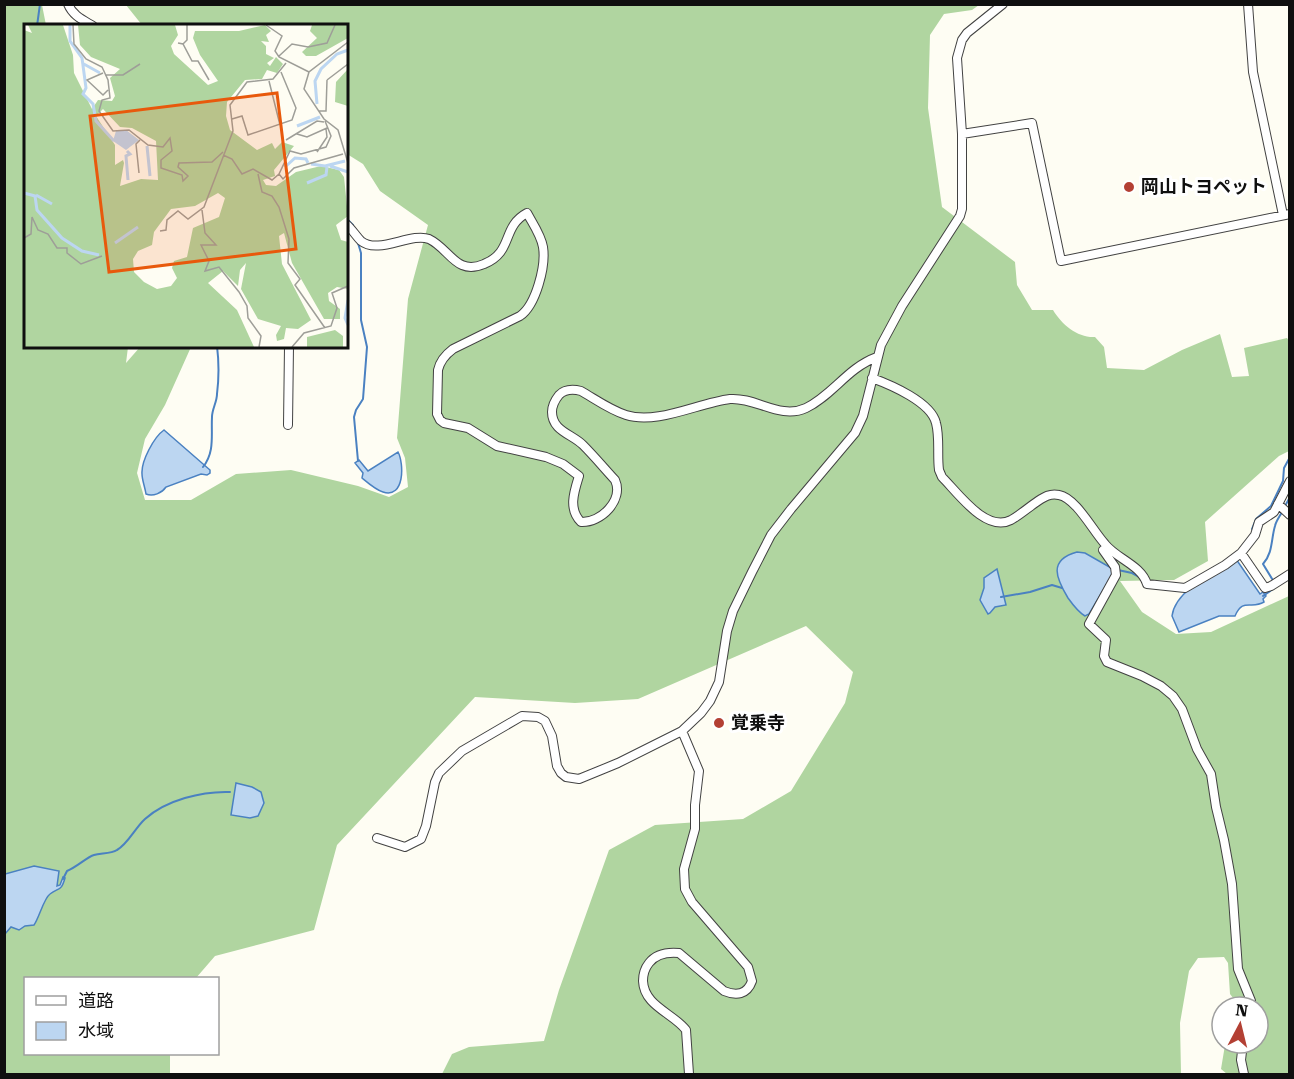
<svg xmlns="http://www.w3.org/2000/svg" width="1294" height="1079" font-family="'Roboto Serif','Noto Sans JP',serif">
  <rect width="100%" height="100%" fill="#fefdf3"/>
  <path fill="#b0d5a0" d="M 5,5 L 42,5 L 46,25 L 26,26 L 26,346 L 128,347 L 126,363 L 140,347 L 191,347 L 165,405 L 145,439 L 137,473 L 145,500 L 191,500 L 236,474 L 291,470 L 358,486 L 389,497 L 408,487 L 405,458 L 397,438 L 408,299 L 428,225 L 380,191 L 363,164 L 347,154 L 346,26 L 142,25 L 126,5 L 979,5 L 972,10 L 944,14 L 930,35 L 928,108 L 942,207 L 1015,262 L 1017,285 L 1032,310 L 1053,310 C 1062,325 1078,338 1095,337 L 1104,347 L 1107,368 L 1144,370 L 1182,350 L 1220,334 L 1232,377 L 1249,376 L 1244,348 L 1287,338 L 1289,341 L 1289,451 L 1279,456 L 1205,522 L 1208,561 L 1174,580 L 1120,581 L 1142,612 L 1176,634 L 1211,632 L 1289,596 L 1289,1074 L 1227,1074 L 1221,1069 L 1225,1045 L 1227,1043 L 1258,1043 L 1258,1007 L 1240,1007 L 1230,994 L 1228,963 L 1224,957 L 1198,958 L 1189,971 L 1180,1023 L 1181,1074 L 442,1074 L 452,1054 L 469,1047 L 544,1041 L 559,990 L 609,850 L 655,825 L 743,819 L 791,791 L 845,703 L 853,672 L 806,626 L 638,699 L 575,703 L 475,697 L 337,845 L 314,930 L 215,956 L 196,978 L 26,978 L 26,1054 L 170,1054 L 170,1074 L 5,1074 Z"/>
  <path fill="#bcd6f1" stroke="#4a81c1" stroke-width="1.5" d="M 164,430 L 210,470 L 210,473 L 207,475 L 201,474 L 166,487 C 162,493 153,497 146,494 C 145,487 142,480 142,474 C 141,461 154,437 164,430 Z
    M 398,452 C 404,463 405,499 383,492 C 376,490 368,483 362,478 L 363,473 L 355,463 L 359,460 L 368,471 Z
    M 1077,552 L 1085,553 L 1113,569 L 1113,574 L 1089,614 L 1085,616 C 1078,612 1073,605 1068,598 C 1056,578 1048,560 1077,552 Z
    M 1236,559 L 1260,594 L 1263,592 L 1266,596 L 1263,599 L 1264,602 C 1251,610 1243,597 1235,616 L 1219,616 L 1179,632 L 1172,616 C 1175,590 1215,572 1236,559 Z
    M 997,569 L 1006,605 L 995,607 L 990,613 L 988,614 L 980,600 L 984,588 L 984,578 Z
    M 236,783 L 252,787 L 261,792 L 264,803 L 258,816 L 250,818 L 231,815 Z
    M 34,866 L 59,871 L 57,886 L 60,885 L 63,877 L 65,878 C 61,892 59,887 50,894 C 44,898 39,918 34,925 L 25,926 L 19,930 L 11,927 L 5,934 L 5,874 Z"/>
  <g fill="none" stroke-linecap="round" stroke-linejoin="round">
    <path stroke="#4a81c1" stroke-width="2" d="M 37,26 L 40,4
      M 346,218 L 353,225
      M 358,243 L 361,253 L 361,320 L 367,347 L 363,399 L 356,410 L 354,417 L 358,461
      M 203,467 C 215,452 211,435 212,417 C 212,409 217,402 217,394 C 219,378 219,362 217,346
      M 1285,506 L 1290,497
      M 1252,529 L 1256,519 L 1271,506 L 1283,481 L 1284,468 L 1290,457
      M 1118,570 L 1132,573 L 1143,579
      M 1274,582 L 1263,564 C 1273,553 1271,539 1275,526 C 1276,521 1280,516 1282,512
      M 1263,596 L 1273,589
      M 1001,597 L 1030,592 L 1052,585 L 1062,588
      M 63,879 L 67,871 C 77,867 87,857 94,855 C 101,853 111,854 117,850 C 128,844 135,828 145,819 C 166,800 202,791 230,792"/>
    <g stroke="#424242" stroke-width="10">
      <path id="street" d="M 68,4 C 73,16 83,20 93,26
        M 1248,4 L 1253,72 L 1283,215
        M 962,134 L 1032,123 L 1061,261 L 1290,214
        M 346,224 C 352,229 356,236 361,241 C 378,255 411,232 429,239 C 450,249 456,276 484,264 C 514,252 501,227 527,213 C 533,224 541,235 543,247 C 546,266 536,305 520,316 L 453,349 C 445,355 440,361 438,370 L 437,414 L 440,420 L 444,423 L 468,428 L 497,446 L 546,457 L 563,464 L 579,476 C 574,492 568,509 581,522 C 601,523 624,500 615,480 C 604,468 594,456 583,445 C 572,434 552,431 552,412 C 552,406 555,400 559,395 C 565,389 573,389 581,391 C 595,399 610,410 626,415 C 657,425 698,403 730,399 C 756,397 780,420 806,408 C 833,395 847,368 877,357
        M 872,378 C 891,385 931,402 936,423 C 940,438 937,455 939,470 L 942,477 C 958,493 986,533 1011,520 C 1020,515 1029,507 1038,501 C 1044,497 1050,493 1059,495 C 1076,498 1093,531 1105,544 C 1117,559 1141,565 1147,584 L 1185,588 L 1225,565 L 1241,553 L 1255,535 L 1259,522 L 1274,512 L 1290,481
        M 288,425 L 289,346
        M 1278,504 L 1290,515
        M 1103,550 L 1115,567 L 1116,575 L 1089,624 L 1106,640 L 1104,656 L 1107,662 L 1142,676 L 1161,686 L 1173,696 L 1182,709 L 1197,749 L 1211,774 L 1216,807 L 1224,840 L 1232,884 L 1238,969 L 1251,1001 L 1251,1007
        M 1241,553 L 1265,588 L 1271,586 L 1290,574
        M 682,731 L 699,771 L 695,805 L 695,829 L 684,869 L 685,889 L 692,902 L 748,967 L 752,981 C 747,995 736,996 724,991 L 679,953 C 668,952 656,954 649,963 C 645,968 643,975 643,981 C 644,1006 673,1013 686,1030 L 689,1074
        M 377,838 L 405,847 L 421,839 L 426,826 L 435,782 L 439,773 L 462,751 L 522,716 L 538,717 L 545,721 L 552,736 L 557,766 L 561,773 L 566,777 L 579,779 L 618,763 L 682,731 L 701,713 L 710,701 L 719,682 L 727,631 L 733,611 L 752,572 L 771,535 L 791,509 L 855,433 L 863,416 L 881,345 L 902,306 L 960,216 L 962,209 L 962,134 L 957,58 L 962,40 L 967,33 L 1003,4
        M 1243,1043 L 1241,1060 L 1244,1074"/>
    </g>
    <use href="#street" stroke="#fff" stroke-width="8"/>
  </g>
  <g fill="#b34034" stroke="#fff" stroke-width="2">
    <circle cx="1129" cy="187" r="6"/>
    <circle cx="719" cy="723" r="6"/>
  </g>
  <g text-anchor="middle" stroke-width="6" stroke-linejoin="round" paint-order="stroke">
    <g font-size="18" font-weight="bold" fill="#0f0f0f" stroke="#fff" text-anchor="start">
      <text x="1141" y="193">岡山トヨペット</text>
      <text x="731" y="729">覚乗寺</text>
    </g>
  </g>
  <g transform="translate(24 24)">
    <rect width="324" height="324" fill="#fefdf3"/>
    <path d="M 4,1 L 39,1 L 49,31 L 50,49 L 68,85 L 74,76 L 88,77 L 91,72 L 86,54 L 96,45 L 67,33 L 56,21 L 54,1 L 151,1 L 154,11 L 147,22 L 150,30 L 184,61 L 194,57 L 176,31 L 169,14 L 171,7 L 215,7 L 241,1 L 247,7 L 242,11 L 245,18 L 237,17 L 242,22 L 242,30 L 250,34 L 243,39 L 246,42 L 252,33 L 259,40 L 253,49 L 243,46 L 238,55 L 221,56 L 203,78 L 202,92 L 206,106 L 233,126 L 248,119 L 251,125 L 258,118 L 270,122 L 250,146 L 251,152 L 239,156 L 242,161 L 252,162 L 272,148 L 297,142 L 315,146 L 320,153 L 324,192 L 312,201 L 317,216 L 324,218 L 324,265 L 313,263 L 304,269 L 305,277 L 316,285 L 316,295 L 300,295 L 268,239 L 260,209 L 255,212 L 258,240 L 287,296 L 274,305 L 262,304 L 260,315 L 253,317 L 252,311 L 257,302 L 234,295 L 217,265 L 222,239 L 216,246 L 214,262 L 199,247 L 184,259 L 213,286 L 230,323 L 0,323 L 0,6 L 8,9 ZM 79,85 L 96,103 L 108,104 L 132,117 L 134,156 L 117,155 L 96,162 L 100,139 L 99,136 L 91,141 L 91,121 L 72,92 ZM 194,169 L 201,174 L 195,193 L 169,204 L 163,233 L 150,237 L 148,244 L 153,254 L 147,262 L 133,265 L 120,258 L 110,248 L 109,235 L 114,227 L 128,221 L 130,208 L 147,185 L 171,182 ZM 288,1 L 324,1 L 324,14 L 292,32 L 282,32 L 278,28 L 293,14 L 286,7 ZM 324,45 L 324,82 L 311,78 L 312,58 ZM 311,306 L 319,312 L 319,323 L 283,323 L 283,313 Z" fill="#b0d5a0" fill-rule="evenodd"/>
    <path d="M 102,106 L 115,116 L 102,126 L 89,117 L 92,107 Z" fill="#bcd6f1"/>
    <path fill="none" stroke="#bcd6f1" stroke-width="3" d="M 46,1 L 46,17 L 58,34 L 62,64 L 59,70 L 69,80 L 72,97 L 90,117M 58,39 L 76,49M 293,80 L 291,57 L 297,45 L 313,30 L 324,26M 273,102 L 296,93M 123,122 L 126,152M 103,127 L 106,130 L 102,132 L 104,156M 287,140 L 301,142 L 321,137M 306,142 L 324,148M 261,143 L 271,134 L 282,135 L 284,139M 283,159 L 302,151 L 303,143M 0,169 L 11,172 L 13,186 L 38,214 L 58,227 L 75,231M 12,171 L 28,180M 91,219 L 114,203M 324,276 L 321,294 L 324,301"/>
    <path fill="none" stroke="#9e9e98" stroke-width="1.5" d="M 49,1 L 50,20 L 62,35 L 78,43 L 84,56 L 86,74 L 78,76 L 75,87 L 89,107 L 105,106 L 124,121 L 139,123 L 146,114 L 148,127 L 137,136 L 137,144 L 158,151 L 159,157 L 164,152 L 154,143 L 155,139 L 188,138 L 199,128M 242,1 L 258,12 L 251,27 L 255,33 L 285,48M 324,18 L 285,48 L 280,65 L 300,95 L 314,106 L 324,139M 154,19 L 159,20 L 168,37 L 174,37 L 185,56M 159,20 L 163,16 L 163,1M 255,32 L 268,20 L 284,23 L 303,19 L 311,1M 79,49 L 63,56 L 79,71 L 84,66M 81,51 L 99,51 L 116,40M 303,56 L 324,40M 245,57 L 256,101M 295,87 L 302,87 L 303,56M 208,95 L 218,92 L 224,111 L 268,96 L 272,84 L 257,48M 273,110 L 283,113 L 303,104M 262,116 L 293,97 L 300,98M 293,128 L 303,113 L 302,105M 199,131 L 208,135 L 218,150 L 229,145 L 248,156 L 255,150 L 266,127 L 277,130 L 302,123 L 307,112 L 301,97M 115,149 L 112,120 L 116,116M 234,150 L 238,168 L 248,172 L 255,183 L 265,215 L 264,239 L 276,255 L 271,261 L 301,304M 255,150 L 259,155 L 270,144 L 319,130M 178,186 L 181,209 L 192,221 L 177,221 L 185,237 L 181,247 L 195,243 L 215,268 L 223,282 L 224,294 L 237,312 L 235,323M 136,207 L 142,206 L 143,196 L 154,187 L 164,195 L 180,183 L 209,107 L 206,81 L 223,58 L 249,55 L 262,39M 0,214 L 7,210 L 8,193 L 14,206 L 24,210 L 33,224 L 43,224 L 43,229 L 57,240 L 78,232M 268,323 L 280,309 L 307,302 L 313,284 L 308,269 L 324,262"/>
    <path fill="#e8590c" fill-opacity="0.15" stroke="#e8590c" stroke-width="3" d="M 253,69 L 272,225 L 85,248 L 66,92 Z"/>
    <rect width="324" height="324" fill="none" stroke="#0f0f0f" stroke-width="3"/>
  </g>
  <rect width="1294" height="1079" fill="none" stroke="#0f0f0f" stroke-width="12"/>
  <rect x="24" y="977" width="195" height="78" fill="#ffffff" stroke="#9f9f9f" stroke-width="1.5"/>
  <rect x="36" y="996" width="30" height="9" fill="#ffffff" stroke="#9f9f9f" stroke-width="1.5"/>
  <text x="78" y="1007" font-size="18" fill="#0f0f0f">道路</text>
  <rect x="36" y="1022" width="30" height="18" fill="#bcd6f1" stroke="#9f9f9f" stroke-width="1.5"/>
  <text x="78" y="1037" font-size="18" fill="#0f0f0f">水域</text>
  <g transform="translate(1240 1025) rotate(7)"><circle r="28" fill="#ffffff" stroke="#9f9f9f" stroke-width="1.5"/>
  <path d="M0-4.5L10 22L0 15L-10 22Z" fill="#b34034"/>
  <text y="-9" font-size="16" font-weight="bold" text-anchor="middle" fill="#0f0f0f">N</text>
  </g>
</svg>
